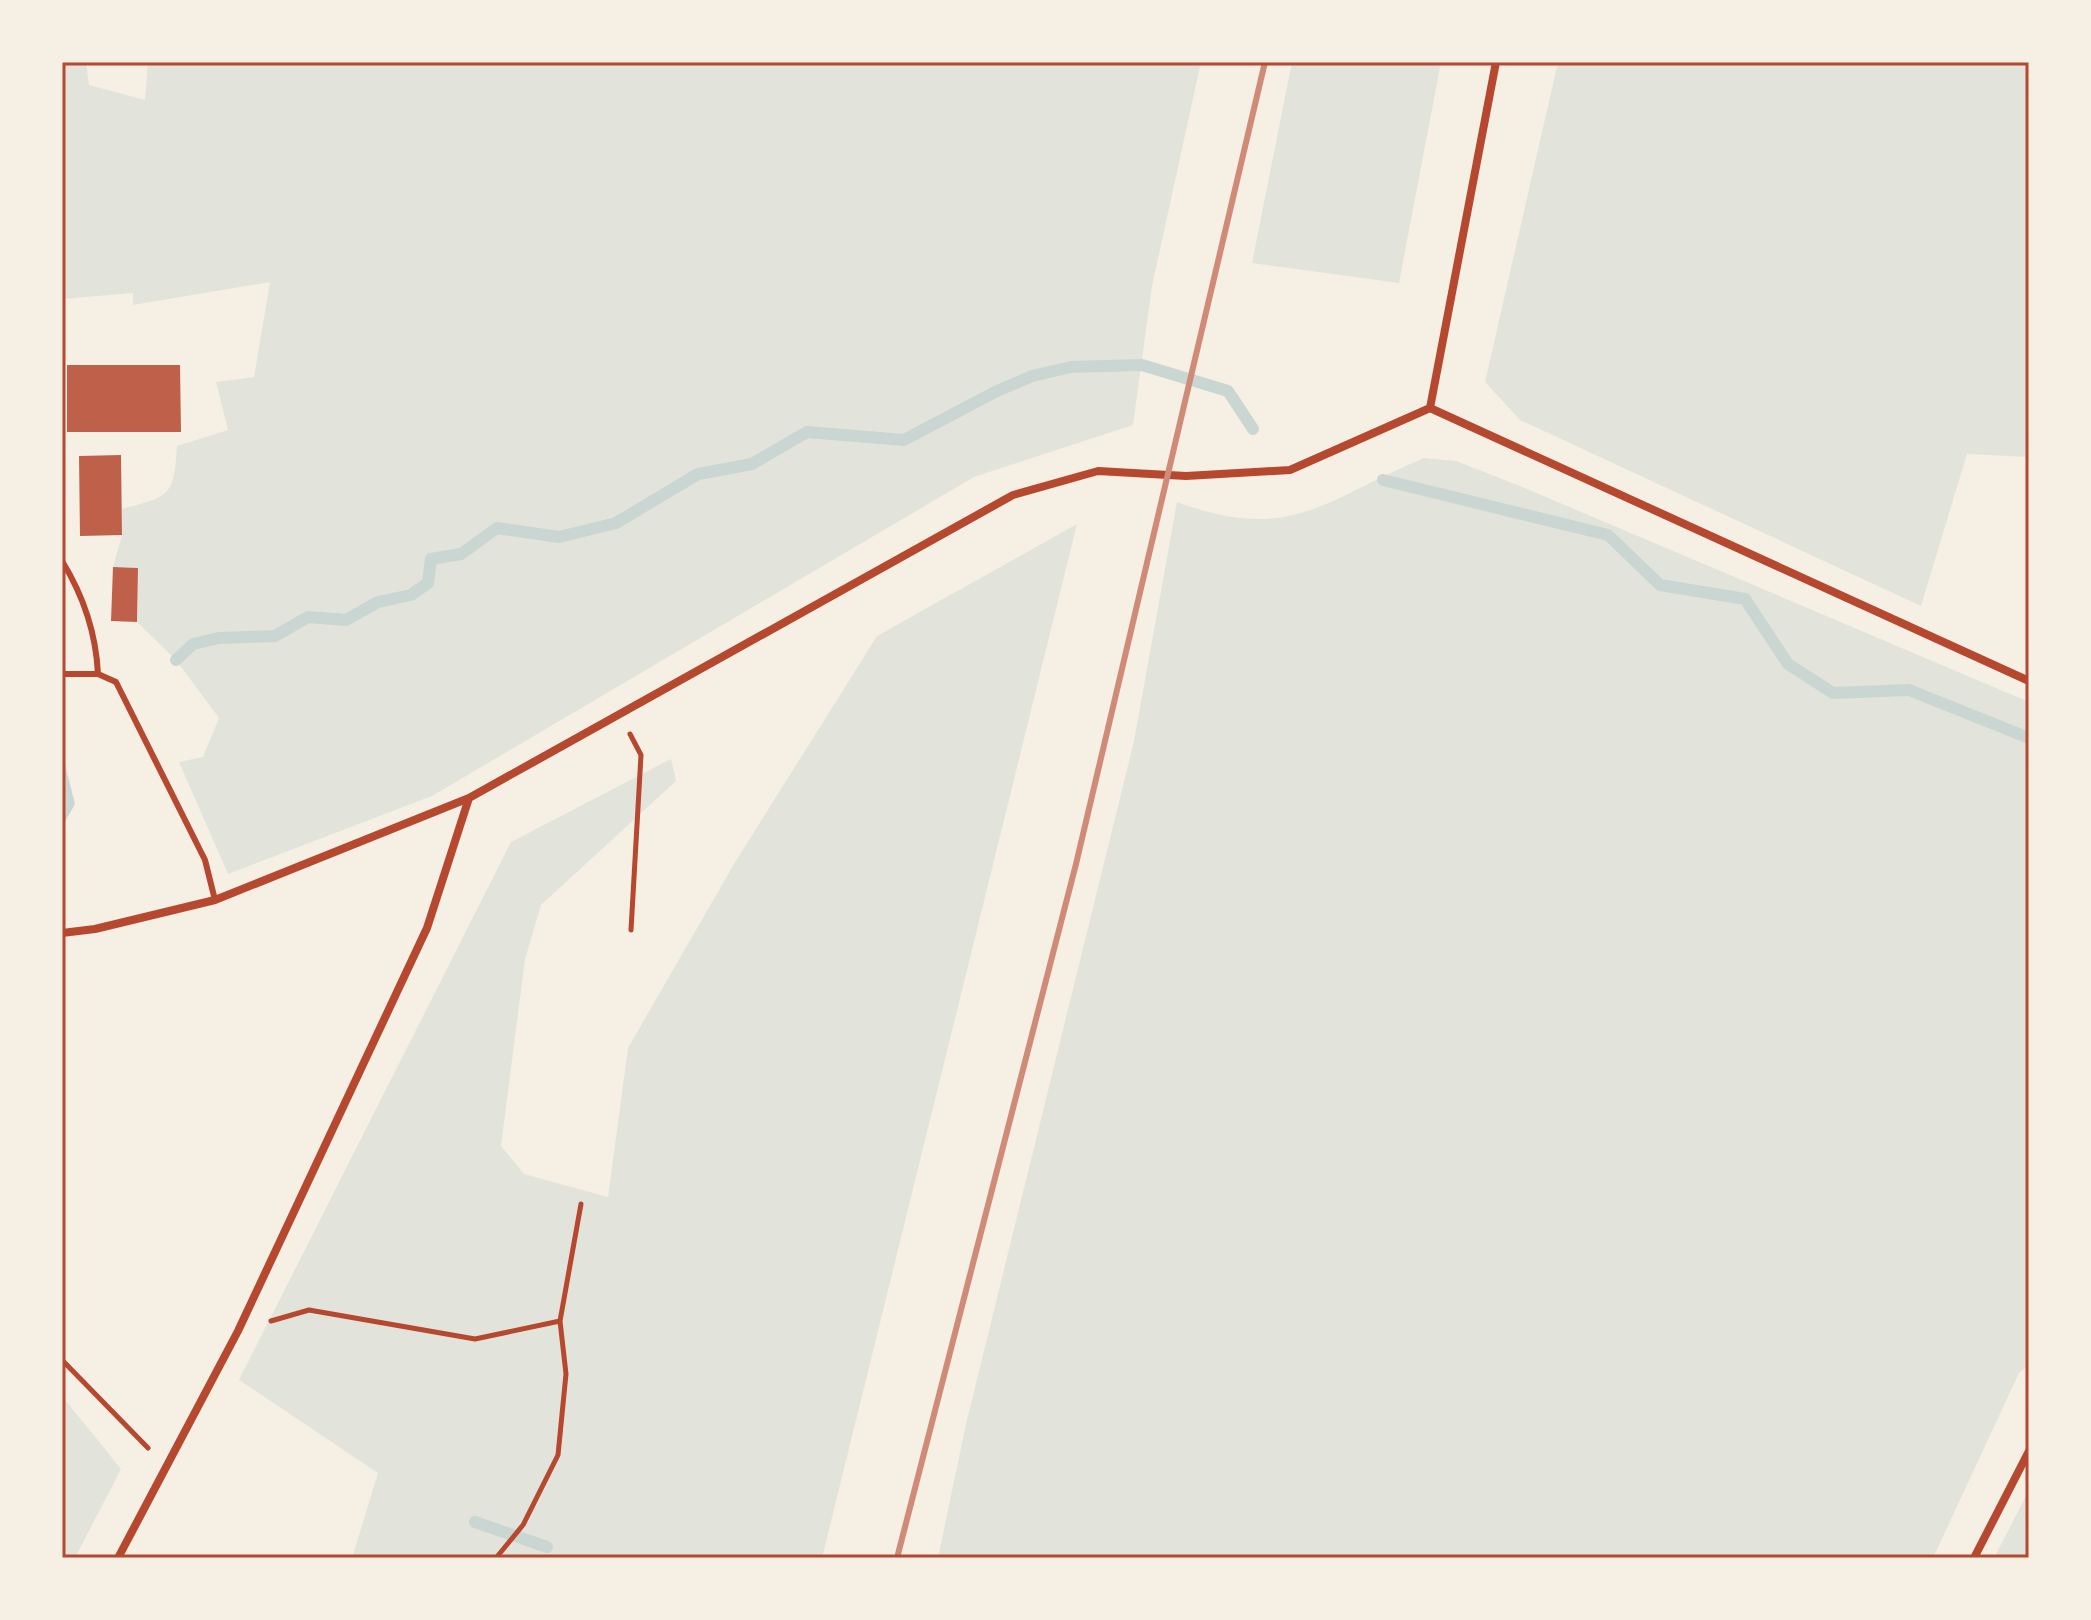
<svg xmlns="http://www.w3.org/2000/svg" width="2091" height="1620" font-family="'Fira Sans Condensed',sans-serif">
  <rect width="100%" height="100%" fill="#f6efe4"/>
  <path fill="#e2e4dc" d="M 62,62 L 86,62 L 89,85 L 145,100 L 148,62 L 1201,62 L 1152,286 L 1133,425 L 974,477 L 432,796 L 228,874 L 179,762 L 203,757 L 219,718 L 176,660 L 137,622 L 138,568 L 113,567 L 122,535 L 122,509 C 170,496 174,497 177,446 L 228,430 L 216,382 L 254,377 L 270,282 L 133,305 L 133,293 L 62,299 Z
    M 1292,62 L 1441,62 L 1399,283 L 1252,263 Z
    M 1558,62 L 2029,62 L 2029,457 L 1967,454 L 1921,606 L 1520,420 L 1485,382 Z
    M 1424,458 L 1456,461 L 1520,486 L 2029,702 L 2029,1365 L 2019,1373 L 1933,1558 L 938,1558 L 966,1424 L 1134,741 L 1177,502 C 1291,544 1324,500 1424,458 Z
    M 1077,524 L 822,1558 L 352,1558 L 378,1473 L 239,1380 L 511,842 L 671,759 L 676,781 L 541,905 L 525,959 L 501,1146 L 524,1174 L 608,1197 L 628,1048 L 734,864 L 877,636 Z
    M 62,1396 L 121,1469 L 75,1558 L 62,1558 Z
    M 2029,1490 L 2029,1558 L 1994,1558 Z"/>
  <path fill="#c9d6d2" d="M 62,753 L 75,804 L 62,827 Z"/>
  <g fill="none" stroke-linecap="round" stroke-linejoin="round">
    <path stroke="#c9d6d2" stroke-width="12" d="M 1383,480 L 1608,535 L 1660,585 L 1745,599 L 1788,664 L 1833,693 L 1909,690 L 2029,738
      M 176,660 L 193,644 L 219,638 L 275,636 L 308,617 L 346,620 L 378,602 L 411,595 L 428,583 L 431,559 L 461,554 L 497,528 L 559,537 L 616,523 L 698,474 L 752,464 L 807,432 L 904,440 L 995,392 L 1032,376 L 1071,367 L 1142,365 L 1228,391 L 1253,429
      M 475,1522 L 547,1547"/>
  </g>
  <path fill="#bf614a" d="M 67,365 L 180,365 L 181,432 L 67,432 Z
    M 121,455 L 122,535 L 80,536 L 79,456 Z
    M 113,567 L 138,568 L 137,622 L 111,621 Z"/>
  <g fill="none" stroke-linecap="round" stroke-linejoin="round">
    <path stroke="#b5482f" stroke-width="5" d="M 630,734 L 641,755 L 631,930
      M 271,1321 L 309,1310 L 475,1339 L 560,1321
      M 62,1360 L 148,1448
      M 496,1558 L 523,1525 L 558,1455 L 566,1374 L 560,1321 L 581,1204"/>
    <path stroke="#b5482f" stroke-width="6" d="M 62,561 C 83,595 96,634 98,674
      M 62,674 L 98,674 L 116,682 L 205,860 L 215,900"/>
    <path stroke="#b5482f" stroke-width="8" d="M 1430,408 L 2029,681
      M 62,933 L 95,929 L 215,900 L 469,798 L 1013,495 L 1098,471 L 1186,476 L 1290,470 L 1430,408 L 1496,62
      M 118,1558 L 238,1331 L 427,928 L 469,798
      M 1974,1558 L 2029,1451"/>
    <path stroke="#cf8b77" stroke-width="6" d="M 897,1558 L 1076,864 L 1265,62"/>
  </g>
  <rect width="2091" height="1620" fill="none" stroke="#f6efe4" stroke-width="128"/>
  <rect x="64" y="64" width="1963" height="1492" fill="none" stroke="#b5482f" stroke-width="3"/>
</svg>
